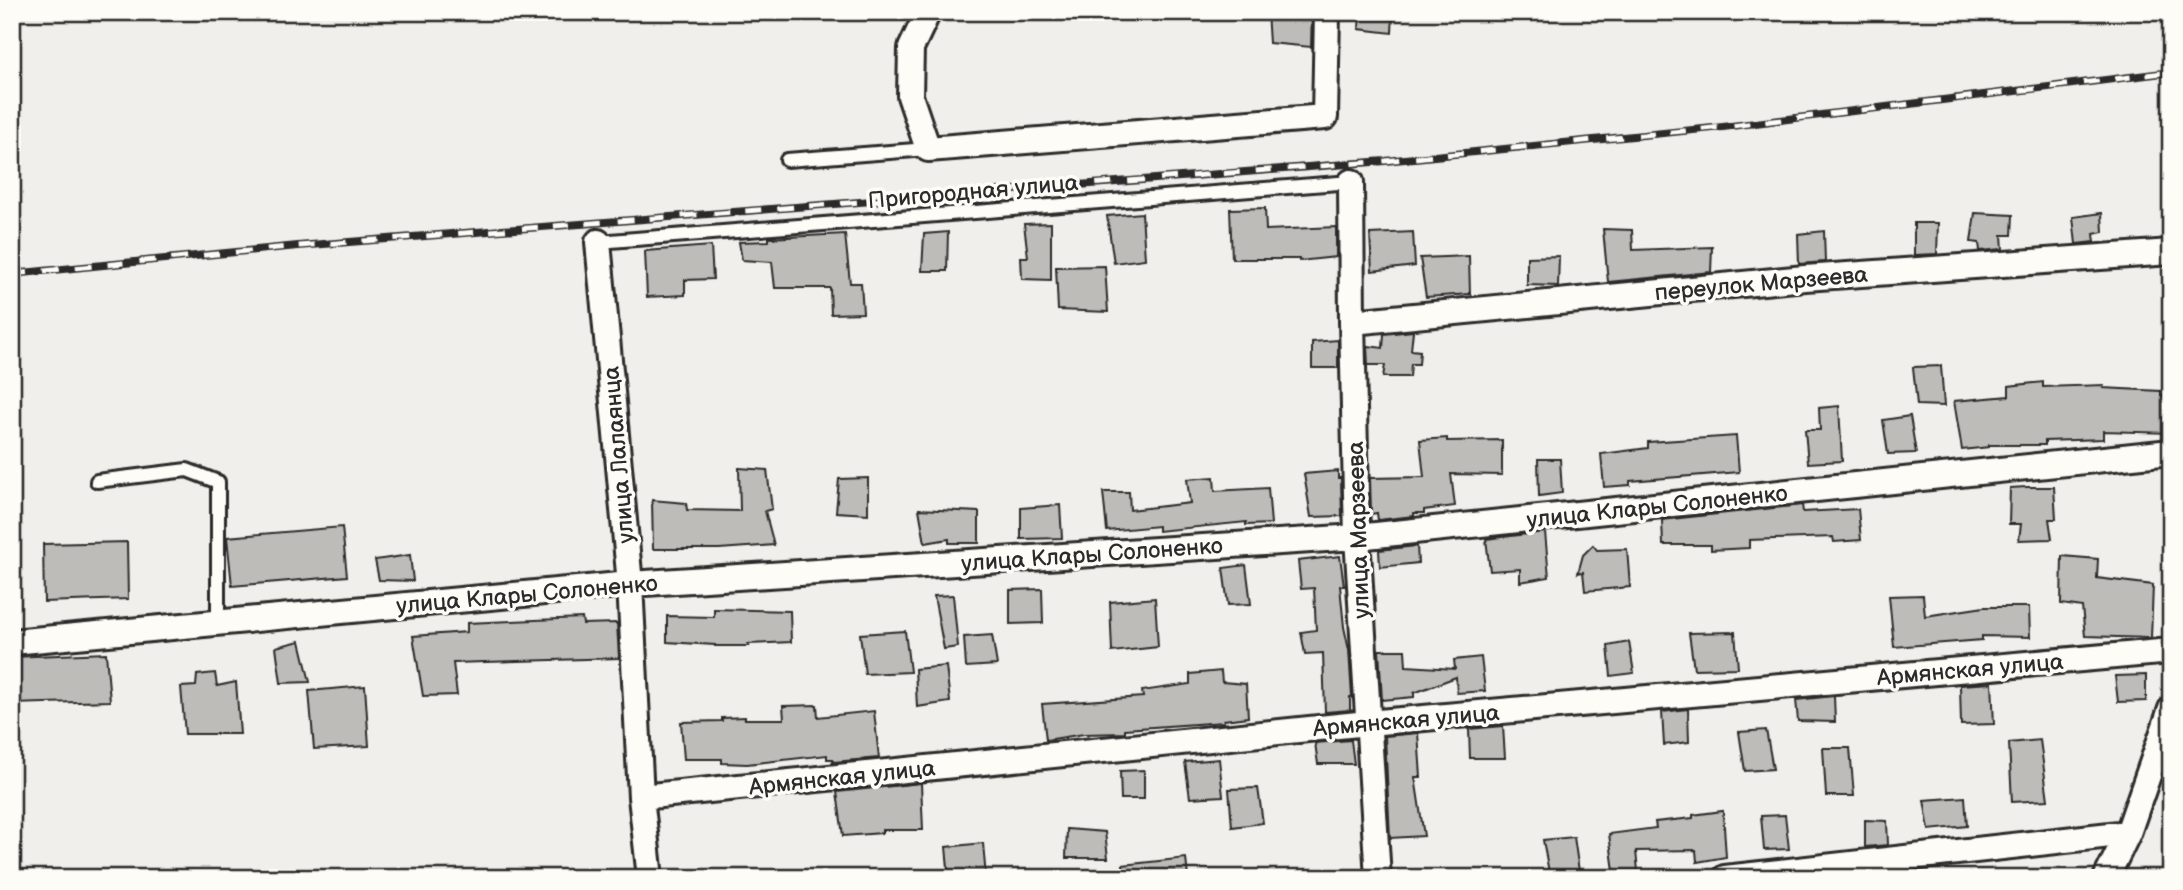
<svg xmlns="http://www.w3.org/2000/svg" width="2183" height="890" font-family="'Balsamiq Sans',sans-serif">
  <rect width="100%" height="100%" fill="#f0efeb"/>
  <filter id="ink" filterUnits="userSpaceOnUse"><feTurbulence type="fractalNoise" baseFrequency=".0143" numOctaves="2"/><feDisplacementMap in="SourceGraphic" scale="14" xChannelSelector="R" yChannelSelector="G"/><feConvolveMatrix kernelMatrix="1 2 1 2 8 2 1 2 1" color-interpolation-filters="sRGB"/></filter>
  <g filter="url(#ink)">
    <path fill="#bdbcb8" stroke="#2b2b2b" stroke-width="2" d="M 1267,12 L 1312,12 L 1311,47 L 1269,43 Z
      M 1360,12 L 1393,12 L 1392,33 L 1359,29 Z
      M 1265,208 L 1266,230 L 1336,227 L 1336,257 L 1299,261 L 1299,259 L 1232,259 L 1230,209 Z
      M 1142,213 L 1145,259 L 1114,263 L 1107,216 Z
      M 1975,213 L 2013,215 L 2012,235 L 2002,235 L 2003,249 L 1980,251 L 1979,243 L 1971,242 Z
      M 2102,213 L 2103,232 L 2094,234 L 2095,242 L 2076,244 L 2073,217 Z
      M 1051,223 L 1051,280 L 1022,279 L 1021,257 L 1028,257 L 1024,224 Z
      M 1914,223 L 1938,223 L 1937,254 L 1914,255 Z
      M 1603,229 L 1632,230 L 1633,250 L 1712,247 L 1711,272 L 1608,282 Z
      M 1824,231 L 1825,262 L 1799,264 L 1798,234 Z
      M 948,232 L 947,271 L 922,271 L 924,234 Z
      M 1413,232 L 1415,266 L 1372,271 L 1370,234 Z
      M 845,234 L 850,283 L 861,283 L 863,313 L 831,314 L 830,288 L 775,288 L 772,262 L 742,260 L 739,242 L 769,241 L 769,238 Z
      M 711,246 L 713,279 L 685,280 L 685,295 L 647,297 L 645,251 Z
      M 1469,256 L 1470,294 L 1426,297 L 1420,258 Z
      M 1559,256 L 1558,286 L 1527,285 L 1527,257 Z
      M 1105,266 L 1108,312 L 1058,310 L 1056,267 Z
      M 1413,331 L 1411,350 L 1420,351 L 1419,364 L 1411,364 L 1410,377 L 1383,377 L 1385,365 L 1368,365 L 1367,346 L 1383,348 L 1384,334 Z
      M 1338,340 L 1338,368 L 1312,368 L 1312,342 Z
      M 1941,366 L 1944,406 L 1917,405 L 1913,367 Z
      M 2043,382 L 2043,387 L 2104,385 L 2103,388 L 2161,391 L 2161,396 L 2171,396 L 2171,433 L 2103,431 L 2103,439 L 2045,441 L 2045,445 L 1989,445 L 1989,447 L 1962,450 L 1954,401 L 2009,396 L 2009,386 Z
      M 1839,406 L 1842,461 L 1808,463 L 1805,430 L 1820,430 L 1819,408 Z
      M 1910,416 L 1916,453 L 1888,454 L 1883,420 Z
      M 1736,436 L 1739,472 L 1630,481 L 1630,485 L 1604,487 L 1601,454 L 1648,448 L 1648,442 Z
      M 1447,438 L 1447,441 L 1502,440 L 1502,475 L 1451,474 L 1455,506 L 1424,510 L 1424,513 L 1414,513 L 1414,516 L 1378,520 L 1377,513 L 1371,514 L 1370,478 L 1424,477 L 1420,440 Z
      M 1538,459 L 1560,459 L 1562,493 L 1539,496 Z
      M 739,468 L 767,470 L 772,509 L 765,511 L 774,545 L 719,549 L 653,549 L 652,500 L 686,503 L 687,510 L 740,511 Z
      M 1338,471 L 1338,478 L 1341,478 L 1342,516 L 1311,517 L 1304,474 Z
      M 1214,477 L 1215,491 L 1268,488 L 1271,524 L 1246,525 L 1246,522 L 1158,531 L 1158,526 L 1107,531 L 1103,492 L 1129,492 L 1130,510 L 1190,503 L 1187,479 Z
      M 868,478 L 868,514 L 836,512 L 839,479 Z
      M 2027,487 L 2054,487 L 2056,519 L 2049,519 L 2052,539 L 2019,540 L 2021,524 L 2009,524 L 2010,488 Z
      M 1060,505 L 1062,538 L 1021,539 L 1021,508 Z
      M 1802,505 L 1803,512 L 1858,509 L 1861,540 L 1834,542 L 1833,537 L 1749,540 L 1749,548 L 1711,550 L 1711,545 L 1663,545 L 1662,520 Z
      M 919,509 L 979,512 L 979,543 L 949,543 L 949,539 L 925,543 Z
      M 342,527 L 347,576 L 232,586 L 227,537 Z
      M 1545,532 L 1549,577 L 1520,582 L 1520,569 L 1490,571 L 1486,539 Z
      M 127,542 L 128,599 L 44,602 L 43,544 Z
      M 1593,545 L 1597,550 L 1627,549 L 1630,587 L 1585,591 L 1583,572 L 1578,573 L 1583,555 Z
      M 1417,546 L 1418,563 L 1380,567 L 1379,550 Z
      M 410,555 L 413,581 L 379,580 L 375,560 Z
      M 1340,556 L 1344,586 L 1340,586 L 1344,627 L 1349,650 L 1352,697 L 1350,697 L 1350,710 L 1325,712 L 1323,653 L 1305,654 L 1301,632 L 1316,630 L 1314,588 L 1301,589 L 1298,561 Z
      M 2062,556 L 2098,559 L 2097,578 L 2153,585 L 2151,638 L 2085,636 L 2082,607 L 2061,604 Z
      M 1246,565 L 1251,604 L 1228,605 L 1223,568 Z
      M 1042,589 L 1043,623 L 1010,624 L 1010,590 Z
      M 953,595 L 958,647 L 944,649 L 934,596 Z
      M 1923,595 L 1925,616 L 1984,607 L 2029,607 L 2030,637 L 1982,636 L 1982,640 L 1894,647 L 1889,596 Z
      M 1155,598 L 1158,647 L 1112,652 L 1110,602 Z
      M 714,609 L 790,611 L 791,642 L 748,644 L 749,646 L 715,646 L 715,645 L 667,642 L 667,616 L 714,617 Z
      M 582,618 L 583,624 L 617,623 L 619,658 L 453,663 L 457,695 L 423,696 L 413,636 L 467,632 L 467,623 Z
      M 905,631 L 910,672 L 865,674 L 860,634 Z
      M 1735,632 L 1738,668 L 1694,669 L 1689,633 Z
      M 992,635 L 997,665 L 966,667 L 964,637 Z
      M 300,641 L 310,682 L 281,683 L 276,647 Z
      M 1629,642 L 1634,673 L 1611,676 L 1608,646 Z
      M 1379,650 L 1405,650 L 1406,666 L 1455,669 L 1454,660 L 1481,657 L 1485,691 L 1457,693 L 1456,677 L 1414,693 L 1414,697 L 1382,700 Z
      M 106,653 L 110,701 L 12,704 L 12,657 Z
      M 946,666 L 950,702 L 917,707 L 915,669 Z
      M 1221,671 L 1222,682 L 1246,684 L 1248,717 L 1224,720 L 1224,722 L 1125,729 L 1125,733 L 1084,734 L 1046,740 L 1042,704 L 1143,697 L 1142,691 L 1190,684 L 1190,674 Z
      M 215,673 L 217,686 L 236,682 L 240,734 L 185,734 L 181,687 L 196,686 L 197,675 Z
      M 2146,675 L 2146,701 L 2118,702 L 2115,676 Z
      M 1992,683 L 1994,724 L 1961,725 L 1960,685 Z
      M 365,686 L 369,746 L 314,749 L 309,691 Z
      M 1834,696 L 1835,722 L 1798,721 L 1796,700 Z
      M 817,705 L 818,717 L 874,711 L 879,758 L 833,762 L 833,759 L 827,759 L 827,755 L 747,764 L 722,763 L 722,759 L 684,759 L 681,722 L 722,721 L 722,718 L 745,717 L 745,719 L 784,719 L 783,706 Z
      M 1688,709 L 1689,742 L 1664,745 L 1662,712 Z
      M 1503,726 L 1505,758 L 1470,758 L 1469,729 Z
      M 1766,730 L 1773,769 L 1745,771 L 1739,732 Z
      M 1418,733 L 1421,777 L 1415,777 L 1424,836 L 1390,838 L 1385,736 Z
      M 1351,740 L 1354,764 L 1318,764 L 1315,743 Z
      M 2040,740 L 2048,800 L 2012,802 L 2009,743 Z
      M 1823,748 L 1850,748 L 1854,796 L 1826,796 Z
      M 1219,759 L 1223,796 L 1190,798 L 1185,762 Z
      M 1144,770 L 1144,799 L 1121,799 L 1120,771 Z
      M 921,783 L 923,830 L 882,830 L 882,833 L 843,836 L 837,792 Z
      M 1258,788 L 1263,823 L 1232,827 L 1229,789 Z
      M 1965,797 L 1967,826 L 1929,830 L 1924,800 Z
      M 1723,811 L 1726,857 L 1697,862 L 1696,850 L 1636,851 L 1638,871 L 1614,871 L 1609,834 L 1656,828 L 1655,822 L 1693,818 L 1693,815 Z
      M 1785,815 L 1789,849 L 1764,850 L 1761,816 Z
      M 1865,820 L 1887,821 L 1888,845 L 1865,847 Z
      M 1067,829 L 1105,832 L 1108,858 L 1066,858 Z
      M 1574,837 L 1580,878 L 1550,878 L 1543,840 Z
      M 983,843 L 986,878 L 949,878 L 946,847 Z
      M 1186,858 L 1188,878 L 1124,878 L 1123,865 Z"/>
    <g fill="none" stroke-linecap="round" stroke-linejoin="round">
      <g stroke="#2b2b2b" stroke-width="18">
        <path id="lane" d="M 787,160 L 928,149
          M 598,242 L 1351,182
          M 97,481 L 187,470 L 218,482 L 218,622"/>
      </g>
      <g stroke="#2b2b2b" stroke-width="30">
        <path id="street" d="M 928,12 L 911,48 L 910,96 L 928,149 L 1325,117 L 1327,12
          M 1351,182 L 1352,322 L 1357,537 L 1378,878
          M 598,242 L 630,584 L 641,797 L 650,878
          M 1352,322 L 1805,278 L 2171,252
          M 12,642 L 630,584 L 1357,537 L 2171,452
          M 641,797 L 1368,723 L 2171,651
          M 1725,878 L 2128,833
          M 2106,878 L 2128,833 L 2171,709"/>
      </g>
      <use href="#lane" stroke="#fdfcf7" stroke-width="12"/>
      <use href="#street" stroke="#fdfcf7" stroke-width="24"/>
      <g stroke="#2b2b2b" stroke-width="8">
        <path id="rail" d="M 12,274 L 298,246 L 1385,161 L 1723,127 L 2171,72"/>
      </g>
      <use href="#rail" stroke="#fdfcf7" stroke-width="5" stroke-dasharray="16" stroke-linecap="butt"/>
    </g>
  </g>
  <g text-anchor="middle" stroke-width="7" stroke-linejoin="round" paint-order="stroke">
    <g font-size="23" fill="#2b2b2b" stroke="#fdfcf7">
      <text transform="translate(973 191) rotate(-5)" y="8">Пригородная улица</text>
      <text transform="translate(1761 283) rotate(-5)" y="8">переулок Марзеева</text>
      <text transform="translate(618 455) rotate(-95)" y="8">улица Лалаянца</text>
      <text transform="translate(1657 506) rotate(-6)" y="8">улица Клары Солоненко</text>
      <text transform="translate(1358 530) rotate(-92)" y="8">улица Марзеева</text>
      <text transform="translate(1092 554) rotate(-4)" y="8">улица Клары Солоненко</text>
      <text transform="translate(527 594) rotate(-5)" y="8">улица Клары Солоненко</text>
      <text transform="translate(1970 669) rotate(-5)" y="8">Армянская улица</text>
      <text transform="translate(1406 720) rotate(-5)" y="8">Армянская улица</text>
      <text transform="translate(842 777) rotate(-6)" y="8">Армянская улица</text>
    </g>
  </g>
  <rect width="2183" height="890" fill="none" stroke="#fdfcf7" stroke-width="42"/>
  <rect x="21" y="21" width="2141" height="848" fill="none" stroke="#2b2b2b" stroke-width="2.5" filter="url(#ink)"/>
</svg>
